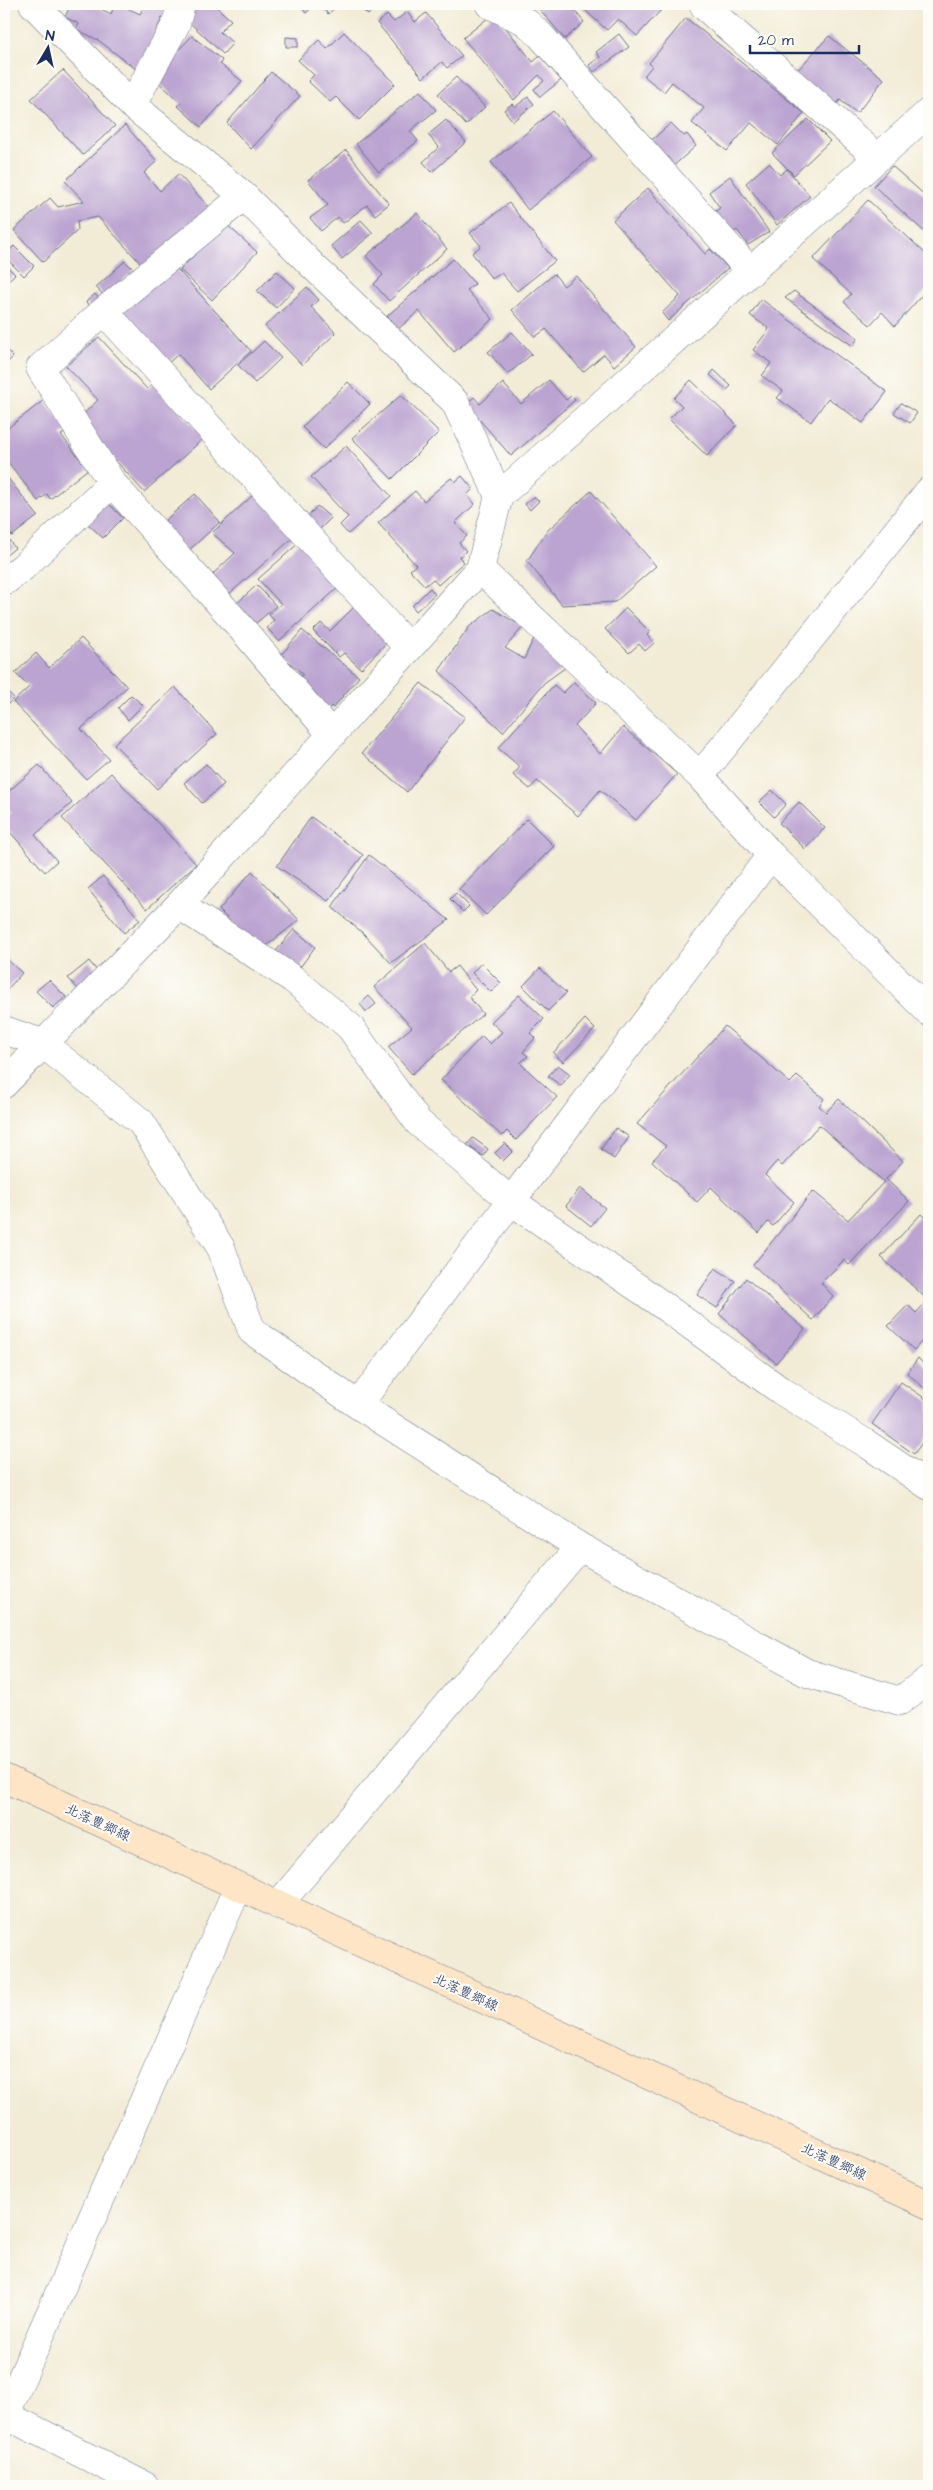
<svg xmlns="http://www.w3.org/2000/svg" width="933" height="2490" font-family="'Architects Daughter','Klee One',sans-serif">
  <rect width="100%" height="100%" fill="#fdfcf7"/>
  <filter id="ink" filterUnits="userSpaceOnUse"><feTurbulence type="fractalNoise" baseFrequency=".02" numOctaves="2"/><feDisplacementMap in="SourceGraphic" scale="10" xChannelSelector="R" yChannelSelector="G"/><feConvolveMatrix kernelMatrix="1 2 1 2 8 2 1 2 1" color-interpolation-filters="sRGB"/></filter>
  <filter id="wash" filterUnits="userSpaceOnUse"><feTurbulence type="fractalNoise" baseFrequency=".0096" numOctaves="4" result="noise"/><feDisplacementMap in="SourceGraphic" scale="20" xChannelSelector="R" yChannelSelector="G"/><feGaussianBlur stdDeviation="1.12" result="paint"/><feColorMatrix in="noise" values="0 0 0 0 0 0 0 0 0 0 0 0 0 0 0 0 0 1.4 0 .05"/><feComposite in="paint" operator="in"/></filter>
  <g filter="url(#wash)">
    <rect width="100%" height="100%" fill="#f2ecd6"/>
    <g id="blocks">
      <path fill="#bba4d1" d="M 71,4 L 91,4 L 111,14 L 115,4 L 118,4 L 140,14 L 145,4 L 176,4 L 169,18 L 163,16 L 151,42 L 141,73 L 98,40 L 76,29 L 79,24 L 65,17 Z
        M 200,4 L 213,4 L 231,20 L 220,32 L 233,43 L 223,54 L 186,19 Z
        M 299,4 L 316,4 L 306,13 Z
        M 319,4 L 339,4 L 328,14 Z
        M 358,4 L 372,4 L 375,7 L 368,15 Z
        M 535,4 L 569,4 L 584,22 L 565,39 Z
        M 578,4 L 656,4 L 662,9 L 637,36 L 618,19 L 607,30 Z
        M 407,12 L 415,22 L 426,13 L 462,56 L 447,68 L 442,62 L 423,78 L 377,23 L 387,15 L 394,22 Z
        M 494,13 L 533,62 L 540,56 L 561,80 L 540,97 L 534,89 L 544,81 L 539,75 L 514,100 L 463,38 Z
        M 686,18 L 804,113 L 778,145 L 751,123 L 727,151 L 692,123 L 704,108 L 672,82 L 664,92 L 644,76 L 652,66 L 649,63 Z
        M 344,32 L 395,84 L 359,120 L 336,97 L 330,102 L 308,81 L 314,75 L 298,60 L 319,40 L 327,49 Z
        M 619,34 L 629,47 L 594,72 L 589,65 L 600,57 L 596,52 Z
        M 192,36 L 222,60 L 220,64 L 242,81 L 201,127 L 178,106 L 181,103 L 153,77 Z
        M 829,36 L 884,79 L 857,113 L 840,100 L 835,106 L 793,75 Z
        M 286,37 L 298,38 L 298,47 L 286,47 Z
        M 63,70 L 115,126 L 83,155 L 31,99 Z
        M 271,72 L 300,96 L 251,149 L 227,123 Z
        M 456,77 L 485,107 L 466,125 L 438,94 Z
        M 420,91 L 436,110 L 410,131 L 418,141 L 379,172 L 356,144 Z
        M 528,97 L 534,104 L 513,121 L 504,110 L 512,104 L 515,107 Z
        M 553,111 L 592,157 L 528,210 L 491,162 Z
        M 808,119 L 830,141 L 794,175 L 772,153 Z
        M 446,120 L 466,142 L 432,172 L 423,162 L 439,147 L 428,135 Z
        M 671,123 L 684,136 L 687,134 L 696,146 L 671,168 L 645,146 Z
        M 125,125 L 157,161 L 144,173 L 160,191 L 178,174 L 209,207 L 145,268 L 98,217 L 77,221 L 78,230 L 43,262 L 14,230 L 50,198 L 58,207 L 84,201 L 65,181 Z
        M 346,150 L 389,204 L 375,215 L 367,205 L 343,223 L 338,217 L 321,231 L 310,218 L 328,205 L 308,180 Z
        M 769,163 L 780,175 L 787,169 L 810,196 L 777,225 L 746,183 Z
        M 892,166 L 928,198 L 929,196 L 929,236 L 874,186 Z
        M 730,176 L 769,232 L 748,245 L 737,230 L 729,236 L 713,213 L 720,208 L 709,192 Z
        M 648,188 L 705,254 L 710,249 L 728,268 L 668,321 L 662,313 L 680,296 L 613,220 Z
        M 868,200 L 929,257 L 929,287 L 895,326 L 882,312 L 870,325 L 844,302 L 851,294 L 813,259 Z
        M 509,203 L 555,261 L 517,291 L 501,273 L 492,279 L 472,253 L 481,246 L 470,233 Z
        M 417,213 L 447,249 L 389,301 L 374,284 L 383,275 L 366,256 Z
        M 361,220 L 373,233 L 342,259 L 331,246 Z
        M 225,223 L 257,252 L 212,300 L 180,270 Z
        M 14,246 L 34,266 L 24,276 L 4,256 Z
        M 453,259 L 475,284 L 467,290 L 493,319 L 454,352 L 419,311 L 398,329 L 387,316 Z
        M 169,260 L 251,351 L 209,389 L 178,354 L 162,369 L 117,308 Z
        M 125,261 L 134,270 L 105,297 L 96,287 Z
        M 5,265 L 15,274 L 4,285 L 4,266 Z
        M 277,271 L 295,288 L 276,308 L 257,291 Z
        M 554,274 L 564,286 L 576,276 L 636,347 L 614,366 L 604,354 L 583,372 L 546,329 L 535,337 L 512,310 Z
        M 307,287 L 319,300 L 311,307 L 336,333 L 302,365 L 265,326 Z
        M 794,291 L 858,338 L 853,346 L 785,298 Z
        M 95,294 L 103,303 L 94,312 L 86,302 Z
        M 761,299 L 887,392 L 863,423 L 828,398 L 811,422 L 777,398 L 783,391 L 762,376 L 771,363 L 753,350 L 769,329 L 750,315 Z
        M 512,332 L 532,354 L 508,374 L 488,352 Z
        M 99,337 L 147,389 L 154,383 L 204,438 L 144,492 L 78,419 L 98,400 L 66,366 Z
        M 264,341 L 281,358 L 255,383 L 238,365 Z
        M 4,347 L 13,357 L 4,366 Z
        M 714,370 L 731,386 L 727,390 L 710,375 Z
        M 549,380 L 566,400 L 571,396 L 575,400 L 511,456 L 466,404 L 474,397 L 480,404 L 503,383 L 521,404 Z
        M 691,380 L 737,425 L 707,456 L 669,419 L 682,406 L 674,398 Z
        M 348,382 L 370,404 L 324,449 L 302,427 Z
        M 401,395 L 439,432 L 392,479 L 352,438 Z
        M 44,400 L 68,431 L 61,435 L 88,469 L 50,499 L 47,494 L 38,501 L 4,457 L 4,431 Z
        M 901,403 L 917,413 L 910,423 L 894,413 Z
        M 346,446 L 391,496 L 348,534 L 340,525 L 348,517 L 311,477 Z
        M 462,476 L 473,489 L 467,495 L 475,504 L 455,523 L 467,536 L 459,543 L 466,551 L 459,557 L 464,562 L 438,585 L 433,579 L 425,586 L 410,570 L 416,565 L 378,523 L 415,491 L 424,501 L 451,478 L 455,482 Z
        M 7,477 L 38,516 L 12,536 L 4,526 L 4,480 Z
        M 591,491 L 656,566 L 615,602 L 562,605 L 527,561 L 547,531 Z
        M 255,493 L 295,536 L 227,596 L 212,575 L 235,553 L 212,533 Z
        M 195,494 L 220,522 L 187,552 L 161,524 Z
        M 102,497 L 123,518 L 103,538 L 82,518 Z
        M 534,497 L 539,501 L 530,510 L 525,504 Z
        M 317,506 L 331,518 L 319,530 L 306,519 Z
        M 4,534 L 15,548 L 4,557 Z
        M 300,542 L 340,586 L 279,641 L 267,628 L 274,620 L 269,615 L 281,604 L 258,579 Z
        M 257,585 L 276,606 L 255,624 L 236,604 Z
        M 430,588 L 435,594 L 416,611 L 412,606 Z
        M 354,607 L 389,640 L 361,669 L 344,653 L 339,657 L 313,631 L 321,623 L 330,631 Z
        M 626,608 L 650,632 L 647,635 L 654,643 L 645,651 L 639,644 L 629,653 L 605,629 Z
        M 493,609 L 523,627 L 505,648 L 524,659 L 534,638 L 566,667 L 544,683 L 503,732 L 439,671 L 469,627 Z
        M 302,630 L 359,677 L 333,708 L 331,706 L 326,712 L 297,681 L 303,674 L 281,655 Z
        M 81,638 L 127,687 L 81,729 L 109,759 L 86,779 L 13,702 L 29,687 L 15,673 L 36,653 L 49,668 Z
        M 574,682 L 596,703 L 575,726 L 600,754 L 623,727 L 677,774 L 636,820 L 600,790 L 578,816 L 537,781 L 530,789 L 513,775 L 520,767 L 498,748 L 554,685 L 563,693 Z
        M 421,683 L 465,717 L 407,792 L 362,753 Z
        M 175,687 L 217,734 L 157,789 L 114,744 Z
        M 4,688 L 14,698 L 4,708 Z
        M 131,695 L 143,705 L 128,720 L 118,708 Z
        M 206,764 L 224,784 L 202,803 L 184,783 Z
        M 39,765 L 72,803 L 35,835 L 57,861 L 45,872 L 4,825 L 4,819 L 11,812 L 4,804 L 4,795 Z
        M 111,773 L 196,864 L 147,909 L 62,818 Z
        M 772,790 L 786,804 L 774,817 L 759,802 Z
        M 799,802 L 825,828 L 805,849 L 779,823 Z
        M 311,817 L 363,855 L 328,901 L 277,866 Z
        M 527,819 L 554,846 L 486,915 L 459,889 Z
        M 369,855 L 449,920 L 391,963 L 364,934 L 332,907 Z
        M 252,871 L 299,920 L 260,951 L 219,910 Z
        M 103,876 L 140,920 L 124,933 L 88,889 Z
        M 456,893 L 469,906 L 463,912 L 450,899 Z
        M 294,929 L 315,947 L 301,966 L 273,955 Z
        M 425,943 L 449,972 L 457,966 L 476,990 L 469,997 L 483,1014 L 412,1074 L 388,1047 L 412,1027 L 374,987 Z
        M 4,957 L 22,973 L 4,993 Z
        M 89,961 L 98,972 L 78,989 L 68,978 Z
        M 481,963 L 501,983 L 491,992 L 472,973 Z
        M 540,968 L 566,993 L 548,1011 L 523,986 Z
        M 49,980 L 66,997 L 53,1008 L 36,991 Z
        M 519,995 L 544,1019 L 530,1033 L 535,1038 L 523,1052 L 528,1056 L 520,1063 L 557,1097 L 516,1140 L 507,1131 L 502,1136 L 441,1080 L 482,1036 L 490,1044 L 502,1032 L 491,1022 Z
        M 369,996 L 376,1004 L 366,1012 L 360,1004 Z
        M 585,1019 L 595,1029 L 563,1062 L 553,1053 Z
        M 725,1026 L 790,1083 L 797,1076 L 824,1099 L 819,1106 L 826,1112 L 839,1099 L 903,1161 L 886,1179 L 909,1201 L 849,1265 L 844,1260 L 821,1283 L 833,1296 L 813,1320 L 753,1265 L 813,1191 L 848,1220 L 884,1182 L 819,1125 L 782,1166 L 777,1161 L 765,1175 L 794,1202 L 773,1226 L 768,1222 L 759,1233 L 711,1187 L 697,1202 L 652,1161 L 666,1146 L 637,1124 Z
        M 558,1065 L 570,1074 L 561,1086 L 548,1076 Z
        M 616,1128 L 629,1137 L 614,1159 L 601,1149 Z
        M 473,1138 L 488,1149 L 483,1156 L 467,1145 Z
        M 505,1143 L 513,1151 L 503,1161 L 495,1153 Z
        M 580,1188 L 605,1208 L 591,1226 L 566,1206 Z
        M 921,1214 L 928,1221 L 929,1219 L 929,1333 L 914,1350 L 888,1326 L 908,1305 L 916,1313 L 928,1300 L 881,1257 Z
        M 715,1268 L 735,1281 L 717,1308 L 697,1295 Z
        M 746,1278 L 805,1329 L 776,1363 L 719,1314 Z
        M 918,1358 L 929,1370 L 929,1392 L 907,1373 Z
        M 901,1382 L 929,1401 L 929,1433 L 914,1454 L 872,1424 Z"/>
    </g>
  </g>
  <g filter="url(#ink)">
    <use href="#blocks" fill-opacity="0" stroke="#667188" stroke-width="1"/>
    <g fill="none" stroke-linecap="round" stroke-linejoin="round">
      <g stroke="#667188" stroke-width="29">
        <path id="street" d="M 33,4 L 132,105 L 244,196 L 313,266 L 455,402 L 499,496
          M 489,4 L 526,22 L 541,36 L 751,272
          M 705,4 L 704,6 L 877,157
          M 132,105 L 176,24 L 181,4
          M 244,196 L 104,311 L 40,368 L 112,483 L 237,623 L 332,735
          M 104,311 L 408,647
          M 480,569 L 700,776 L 771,855 L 929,1012
          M 4,582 L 23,567 L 112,483
          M 700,776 L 929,491
          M 179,905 L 293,979 L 350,1027 L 418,1122 L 511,1201 L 647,1294 L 780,1390 L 867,1444 L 929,1486
          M 4,1030 L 42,1043 L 141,1122 L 221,1248 L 252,1331 L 358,1405 L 580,1547 L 807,1673 L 900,1701 L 929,1679
          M 4,1084 L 179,905 L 480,569 L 499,496 L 929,112
          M 358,1405 L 771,855
          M 278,1905 L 580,1547
          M 4,2414 L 145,2486
          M 4,2418 L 238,1887"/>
      </g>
      <g stroke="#667188" stroke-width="29">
        <path id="secondary" d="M 4,1778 L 929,2205"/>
      </g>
      <use href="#street" stroke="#fff" stroke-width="28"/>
      <use href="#secondary" stroke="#fde5c5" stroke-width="28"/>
    </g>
  </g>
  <g text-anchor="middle" stroke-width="4" stroke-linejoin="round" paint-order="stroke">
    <g font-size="14" fill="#1b2f5e" stroke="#fdfcf7">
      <text transform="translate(98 1822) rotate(25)" y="5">北落豊郷線</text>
      <text transform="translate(466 1992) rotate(25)" y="5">北落豊郷線</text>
      <text transform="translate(834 2161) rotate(25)" y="5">北落豊郷線</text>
    </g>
  </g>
  <rect width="933" height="2490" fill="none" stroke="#fdfcf7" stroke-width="20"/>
  <g transform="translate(48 48) rotate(9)" stroke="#fdfcf7" stroke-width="4" paint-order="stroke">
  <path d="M0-4L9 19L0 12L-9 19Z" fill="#1b2f5e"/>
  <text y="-8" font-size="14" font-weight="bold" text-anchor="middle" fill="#1b2f5e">N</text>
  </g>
  <path d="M750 45v8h109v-8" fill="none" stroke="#1b2f5e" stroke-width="2.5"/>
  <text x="758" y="45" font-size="15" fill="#1b2f5e" stroke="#fdfcf7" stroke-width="4" paint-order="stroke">20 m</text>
</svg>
